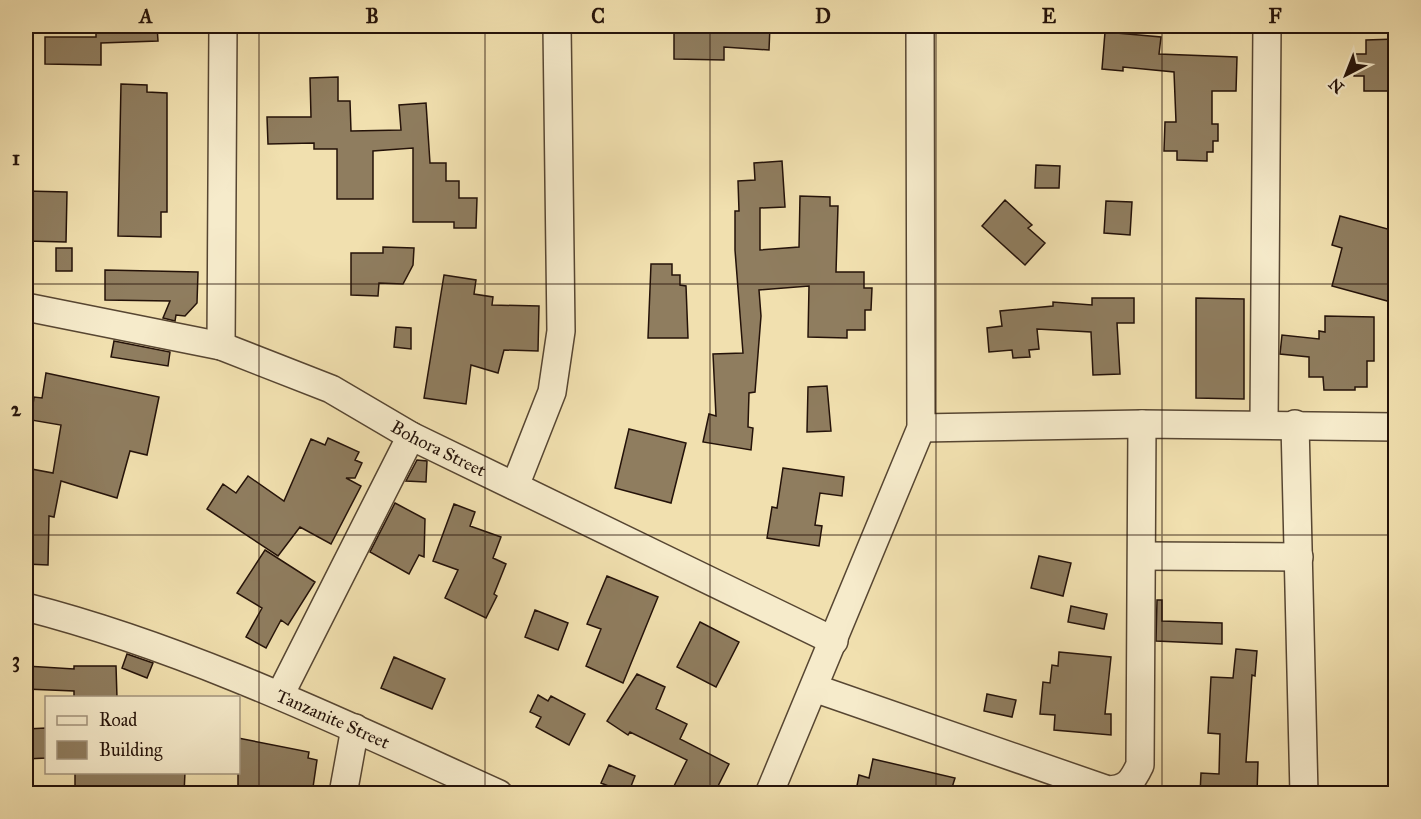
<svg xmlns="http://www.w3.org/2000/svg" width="1421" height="819" font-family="'IM FELL Great Primer',serif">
  <rect width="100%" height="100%" fill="#f1e0af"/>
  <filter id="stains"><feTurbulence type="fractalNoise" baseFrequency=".00333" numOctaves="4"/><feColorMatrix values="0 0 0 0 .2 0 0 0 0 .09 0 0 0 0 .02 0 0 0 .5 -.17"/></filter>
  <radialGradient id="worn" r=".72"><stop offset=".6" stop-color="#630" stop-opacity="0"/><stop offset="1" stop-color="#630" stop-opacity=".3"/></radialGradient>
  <path fill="#8f7d5f" stroke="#241209" stroke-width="1.5" d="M 96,26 L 157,26 L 158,41 L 101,43 L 101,65 L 45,64 L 45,37 L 96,37 Z
    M 674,26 L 770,26 L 769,50 L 724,47 L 724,60 L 674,59 Z
    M 1105,32 L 1161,37 L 1159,54 L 1237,57 L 1236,91 L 1212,91 L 1212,124 L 1218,124 L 1218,141 L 1213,141 L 1213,152 L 1207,152 L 1207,161 L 1177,160 L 1177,151 L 1164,151 L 1165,122 L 1176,122 L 1174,72 L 1123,67 L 1123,71 L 1102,69 Z
    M 1395,39 L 1395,91 L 1364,91 L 1364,76 L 1354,76 L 1354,54 L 1366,54 L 1366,40 Z
    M 338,77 L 338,101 L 350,101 L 351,131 L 401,130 L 399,105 L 426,103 L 430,163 L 446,163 L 446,181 L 459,181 L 459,198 L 477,198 L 476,228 L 454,228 L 454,222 L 413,222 L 413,148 L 373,151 L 373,199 L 337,199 L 337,149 L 314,149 L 314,143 L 268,144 L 267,117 L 311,117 L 310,78 Z
    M 121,84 L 147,85 L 147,92 L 167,93 L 167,212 L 161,212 L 161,237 L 118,236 Z
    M 782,161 L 785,207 L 760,208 L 760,250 L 799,247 L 800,196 L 830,197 L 830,206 L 838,206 L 836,272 L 864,272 L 864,288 L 872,288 L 871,310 L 865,310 L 865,330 L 847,330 L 847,338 L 808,337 L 809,286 L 759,290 L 761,316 L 755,392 L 749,393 L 748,427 L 753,428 L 751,450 L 703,442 L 709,414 L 716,416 L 713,354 L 743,353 L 735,250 L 735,211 L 739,211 L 738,181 L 755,180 L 754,163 Z
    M 1036,165 L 1060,166 L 1059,188 L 1035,188 Z
    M 26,191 L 67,192 L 66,242 L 26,241 Z
    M 1005,200 L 1032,225 L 1028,228 L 1045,243 L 1025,265 L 982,226 Z
    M 1106,201 L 1132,202 L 1130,235 L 1104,233 Z
    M 1340,216 L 1395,231 L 1395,286 L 1391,302 L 1332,286 L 1342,248 L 1332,245 Z
    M 383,247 L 414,248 L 413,265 L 403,284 L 379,283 L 378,296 L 351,295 L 351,253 L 383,253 Z
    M 56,248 L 72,248 L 72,271 L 56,271 Z
    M 651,264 L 672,264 L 672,275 L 680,275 L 680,285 L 686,286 L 688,338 L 648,338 Z
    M 105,270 L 198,272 L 197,303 L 185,316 L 176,315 L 175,321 L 163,318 L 170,301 L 105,300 Z
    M 444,275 L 476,280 L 474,294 L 493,297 L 492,305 L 539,306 L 538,351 L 504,350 L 498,373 L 471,365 L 466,404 L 424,398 Z
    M 1092,298 L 1134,298 L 1134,323 L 1117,323 L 1120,374 L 1093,375 L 1091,332 L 1037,329 L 1039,349 L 1029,350 L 1030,357 L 1013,358 L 1012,350 L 989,352 L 987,328 L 1002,326 L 1000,311 L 1053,306 L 1053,302 L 1092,305 Z
    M 1196,298 L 1244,299 L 1244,399 L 1196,398 Z
    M 1325,316 L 1374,317 L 1374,361 L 1367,361 L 1367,387 L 1355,387 L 1355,390 L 1324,390 L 1323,377 L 1309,377 L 1309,357 L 1280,354 L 1282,335 L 1319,339 L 1319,331 L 1325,332 Z
    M 396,327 L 411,328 L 411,349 L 394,347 Z
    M 114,341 L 170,352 L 168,366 L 111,357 Z
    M 46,373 L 159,397 L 147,455 L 130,451 L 117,498 L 61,481 L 54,517 L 49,516 L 48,565 L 26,564 L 26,468 L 53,473 L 61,425 L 31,420 L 34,397 L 42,398 Z
    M 827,386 L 831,431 L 807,432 L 808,387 Z
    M 629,429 L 686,443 L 671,503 L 615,488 Z
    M 328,438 L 359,452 L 355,460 L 362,463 L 355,478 L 346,478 L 361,486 L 331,544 L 300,527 L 278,556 L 207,509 L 223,484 L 236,493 L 248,476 L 284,501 L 311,439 L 325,445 Z
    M 417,460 L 427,461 L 426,482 L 406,481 Z
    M 783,468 L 844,477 L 842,496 L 820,493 L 815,525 L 822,526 L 819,546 L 767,538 L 772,507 L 777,508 Z
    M 395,503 L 425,519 L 424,557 L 419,555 L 409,574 L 370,552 Z
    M 454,504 L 475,512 L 470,526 L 501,537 L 493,558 L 506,564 L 494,594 L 497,596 L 486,618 L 445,598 L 458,570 L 433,561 Z
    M 265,550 L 315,582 L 288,625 L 281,620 L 266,648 L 246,637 L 262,608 L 237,593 Z
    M 1039,556 L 1071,563 L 1063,596 L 1031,588 Z
    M 607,576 L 658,597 L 623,683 L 586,666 L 601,629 L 587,624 Z
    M 1157,600 L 1162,600 L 1162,621 L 1222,623 L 1222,644 L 1156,641 Z
    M 1071,606 L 1107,614 L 1104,629 L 1068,622 Z
    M 535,610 L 568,623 L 558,650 L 525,637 Z
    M 700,622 L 739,642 L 716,687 L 677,667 Z
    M 1236,649 L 1257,651 L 1255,676 L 1252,675 L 1246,762 L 1258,762 L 1257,794 L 1200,794 L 1201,773 L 1219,774 L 1220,734 L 1208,733 L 1211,677 L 1233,678 Z
    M 1059,652 L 1111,657 L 1105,714 L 1111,714 L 1111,735 L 1054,730 L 1055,715 L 1040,714 L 1043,682 L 1050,683 L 1052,665 L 1058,666 Z
    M 127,654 L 153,663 L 147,678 L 122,668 Z
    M 394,657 L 445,679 L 432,709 L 381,688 Z
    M 26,666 L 74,669 L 74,666 L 116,666 L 117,698 L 74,698 L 74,691 L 26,689 Z
    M 637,674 L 665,687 L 656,709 L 687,724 L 680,739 L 729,764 L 714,794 L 670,794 L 687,760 L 630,732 L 628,735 L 607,721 Z
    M 987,694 L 1016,700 L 1012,717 L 984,711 Z
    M 538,695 L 548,701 L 551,696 L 585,714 L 569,745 L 536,727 L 541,717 L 530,712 Z
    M 46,728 L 46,758 L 26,759 L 26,729 Z
    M 238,738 L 309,752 L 308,758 L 317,760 L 312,794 L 238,794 Z
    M 873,759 L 955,778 L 950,794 L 865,794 L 856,791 L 859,775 L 869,778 Z
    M 609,765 L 635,776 L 628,794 L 601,783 Z
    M 75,772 L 185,772 L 184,794 L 138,794 L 138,788 L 97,789 L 97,793 L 75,794 Z"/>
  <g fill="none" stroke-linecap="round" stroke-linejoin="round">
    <g stroke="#574632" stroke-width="30">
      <g id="minor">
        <path id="s1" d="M 26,307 L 221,346 L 331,389 L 411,436 L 834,641"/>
        <path d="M 221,346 L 223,26"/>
        <path d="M 1264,424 L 1267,26"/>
        <path d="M 1295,424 L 1304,794"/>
        <path d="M 921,428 L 1142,424 L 1396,427"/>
        <path d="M 515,486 L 552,392 L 561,331 L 557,26"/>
        <path d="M 1142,556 L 1299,557"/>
        <path id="s2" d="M 26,607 C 190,649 344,724 499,794"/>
        <path d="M 814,688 L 1108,790 C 1127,789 1132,782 1140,765 L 1142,424"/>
        <path d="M 280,695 L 411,436"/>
        <path d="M 343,794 L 355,728"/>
        <path d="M 769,794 L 921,428 L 920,26"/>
      </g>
    </g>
    <use href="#minor" stroke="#f6ebcb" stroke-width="27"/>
  </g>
  <path fill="none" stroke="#241209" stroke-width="1.5" stroke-opacity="0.55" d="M 259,26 L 259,794M 485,26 L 485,794M 710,26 L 710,794M 936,26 L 936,794M 1162,26 L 1162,794M 26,284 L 1396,284M 26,535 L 1396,535"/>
  <g text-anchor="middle" stroke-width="5" stroke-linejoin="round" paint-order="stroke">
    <g font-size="18" fill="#241209" stroke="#f6ebcb">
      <text dy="6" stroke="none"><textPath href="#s1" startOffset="440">Bohora Street</textPath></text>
      <text dy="6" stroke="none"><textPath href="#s2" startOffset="327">Tanzanite Street</textPath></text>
    </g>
  </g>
  <rect width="1421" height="819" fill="none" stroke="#f1e0af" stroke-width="66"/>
  <rect x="45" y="696" width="195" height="78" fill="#f6ebcb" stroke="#a2947d" stroke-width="1.5"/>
  <rect x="57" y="716" width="30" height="9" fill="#f6ebcb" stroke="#a2947d" stroke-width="1.5"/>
  <text x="99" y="726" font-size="18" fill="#241209">Road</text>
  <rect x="57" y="741" width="30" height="18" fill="#8f7d5f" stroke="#a2947d" stroke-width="1.5"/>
  <text x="99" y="756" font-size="18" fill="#241209">Building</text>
  <g transform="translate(1346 75) rotate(222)" stroke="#f6ebcb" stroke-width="4.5" paint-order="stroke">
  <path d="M0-4.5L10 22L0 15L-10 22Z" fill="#241209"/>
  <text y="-9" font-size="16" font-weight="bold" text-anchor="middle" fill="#241209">N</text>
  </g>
  <rect x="33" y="33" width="1355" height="753" fill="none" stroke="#241209" stroke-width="2"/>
  <g font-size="20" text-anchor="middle" font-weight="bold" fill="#241209">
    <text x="146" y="23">A</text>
    <text x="372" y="23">B</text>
    <text x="598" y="23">C</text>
    <text x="823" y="23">D</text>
    <text x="1049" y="23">E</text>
    <text x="1275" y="23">F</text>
    <text x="16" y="165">1</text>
    <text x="16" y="416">2</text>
    <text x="16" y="667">3</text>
  </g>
  <rect width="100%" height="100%" filter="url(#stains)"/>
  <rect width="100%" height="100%" fill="url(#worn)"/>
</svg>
